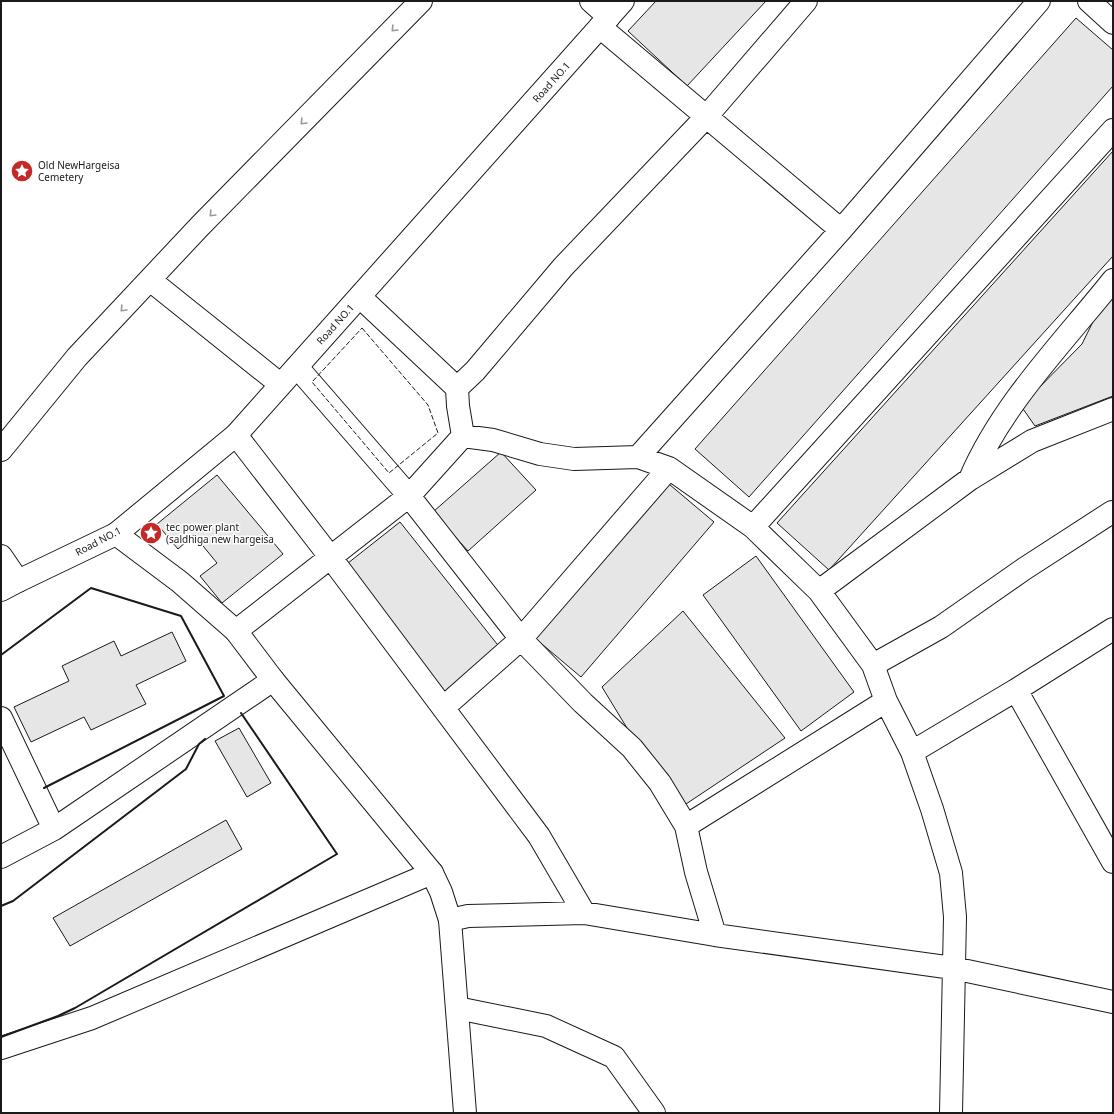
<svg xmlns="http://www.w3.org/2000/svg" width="1114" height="1114" font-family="'Noto Sans',sans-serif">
  <rect width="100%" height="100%" fill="#fff"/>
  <path fill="#e6e6e6" stroke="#1a1a1a" d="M 656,1 L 766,1 L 687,86 L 628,31 Z
    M 1076,18 L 1113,50 L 1113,86 L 749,497 L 695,449 Z
    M 1113,151 L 1113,256 L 829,570 L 777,523 Z
    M 1113,281 L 1113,396 L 1035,426 L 1021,406 L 1082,344 Z
    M 501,452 L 536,490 L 468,551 L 433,512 Z
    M 217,475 L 283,554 L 222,603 L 200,576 L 217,563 L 194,535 L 178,549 L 157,524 Z
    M 663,479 L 714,522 L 581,677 L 530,634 Z
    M 400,522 L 501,649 L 445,694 L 343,567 Z
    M 756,556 L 854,692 L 801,731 L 703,595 Z
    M 683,611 L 785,738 L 677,810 L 602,687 Z
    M 172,632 L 186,661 L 136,685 L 146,704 L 91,730 L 84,717 L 31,742 L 14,707 L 69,681 L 62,666 L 114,641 L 121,656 Z
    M 239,728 L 271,783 L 247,797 L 215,741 Z
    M 226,820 L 242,849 L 70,946 L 53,918 Z"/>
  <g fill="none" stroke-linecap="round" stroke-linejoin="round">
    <g stroke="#1a1a1a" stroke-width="24">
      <path id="minor" d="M 591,1 L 609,17
        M 1089,1 L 1113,23
        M 600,27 L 841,230
        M 150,280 L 280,384
        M 360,297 L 457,388
        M 297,367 L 409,496 L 521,639 L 583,703 L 632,748 L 660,783 L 686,826 L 696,872 L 715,935
        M 236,435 L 331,558 L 539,836 L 584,913
        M 463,436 L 458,406 L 457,388 L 475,371 L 563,267 L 706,117 L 806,1
        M 1,450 L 77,357 L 200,226 L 421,1
        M 638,457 L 841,230 L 1039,1
        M 970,479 C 1002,404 1062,344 1113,280
        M 753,527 L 1113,130
        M 819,591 L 970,479 L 1032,441 L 1113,409
        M 236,631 L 409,496 L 463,436 L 493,440 L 540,454 L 574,459 L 638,457 L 669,468 L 753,527 L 819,591 L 873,665 L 886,701 L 912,752 L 932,809 L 951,873 L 955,917 L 951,1113
        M 873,665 L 941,627 L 1024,569 L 1112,512
        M 1016,690 L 1113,862
        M 443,708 L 521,639 L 669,468
        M 1,718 L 54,829
        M 912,752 L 1016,690 L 1113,629
        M 686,826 L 886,701
        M 1,857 L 54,829 L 273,680
        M 450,920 L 468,916 L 584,913 L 715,935 L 953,968 L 1113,1002
        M 457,1008 L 546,1026 L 614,1057 L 654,1113
        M 1,1048 L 92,1018 L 432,873"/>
    </g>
    <g stroke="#1a1a1a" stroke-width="24">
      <path id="major" d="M 116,534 L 180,582 L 236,631 L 273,680 L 432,873 L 441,892 L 450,920 L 465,1113
        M 1,556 L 18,581"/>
    </g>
    <g stroke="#1a1a1a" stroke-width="24">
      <path id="highway" d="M 1,590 L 18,581 L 116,534 L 236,435 L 623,1"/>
    </g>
    <use href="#minor" stroke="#fff" stroke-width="22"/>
    <use href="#major" stroke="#fff" stroke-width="22"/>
    <use href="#highway" stroke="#fff" stroke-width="22"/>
    <path stroke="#1a1a1a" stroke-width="1" stroke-dasharray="5 2" stroke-linecap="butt" d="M 362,328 L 428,405 L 438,433 L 389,473 L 312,382 Z"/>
    <path stroke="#1a1a1a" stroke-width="2" d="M 1,655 L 91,588 L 181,616 L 224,696 L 44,788
      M 1,906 L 13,901 L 186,769 L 199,744 L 205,739
      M 1,1037 L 58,1016 L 75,1008 L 337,854 L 241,713"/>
  </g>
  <defs><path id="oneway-chevron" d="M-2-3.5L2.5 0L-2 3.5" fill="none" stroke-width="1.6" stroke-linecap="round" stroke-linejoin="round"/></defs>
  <g stroke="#989898">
    <use href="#oneway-chevron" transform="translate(394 29) rotate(134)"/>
    <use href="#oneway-chevron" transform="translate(303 122) rotate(134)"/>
    <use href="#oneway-chevron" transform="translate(212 214) rotate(134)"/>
    <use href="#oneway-chevron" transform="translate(123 309) rotate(133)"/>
  </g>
  <defs>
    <g id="sight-disc" transform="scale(1.15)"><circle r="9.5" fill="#c62828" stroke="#fff"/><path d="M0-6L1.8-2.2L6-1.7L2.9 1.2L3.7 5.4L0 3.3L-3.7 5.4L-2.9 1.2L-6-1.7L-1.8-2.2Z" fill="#fff"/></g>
  </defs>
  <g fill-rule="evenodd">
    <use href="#sight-disc" x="22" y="171"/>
    <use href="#sight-disc" x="151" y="533"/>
  </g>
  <g text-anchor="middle" stroke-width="3" stroke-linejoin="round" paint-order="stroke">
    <g font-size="10" fill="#1a1a1a" stroke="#fff">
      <text transform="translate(551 82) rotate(-48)" y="4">Road NO.1</text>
      <text transform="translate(335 324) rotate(-48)" y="4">Road NO.1</text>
      <text transform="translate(98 541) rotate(-28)" y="4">Road NO.1</text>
    </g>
    <g font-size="10" fill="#1a1a1a" stroke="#fff" text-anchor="start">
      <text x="38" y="169">Old NewHargeisa<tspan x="38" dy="12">Cemetery</tspan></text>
      <text x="166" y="531">tec power plant<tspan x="166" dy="12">(saldhiga new hargeisa</tspan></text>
    </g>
  </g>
  <rect width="1114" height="1114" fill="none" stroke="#1a1a1a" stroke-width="4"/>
</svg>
